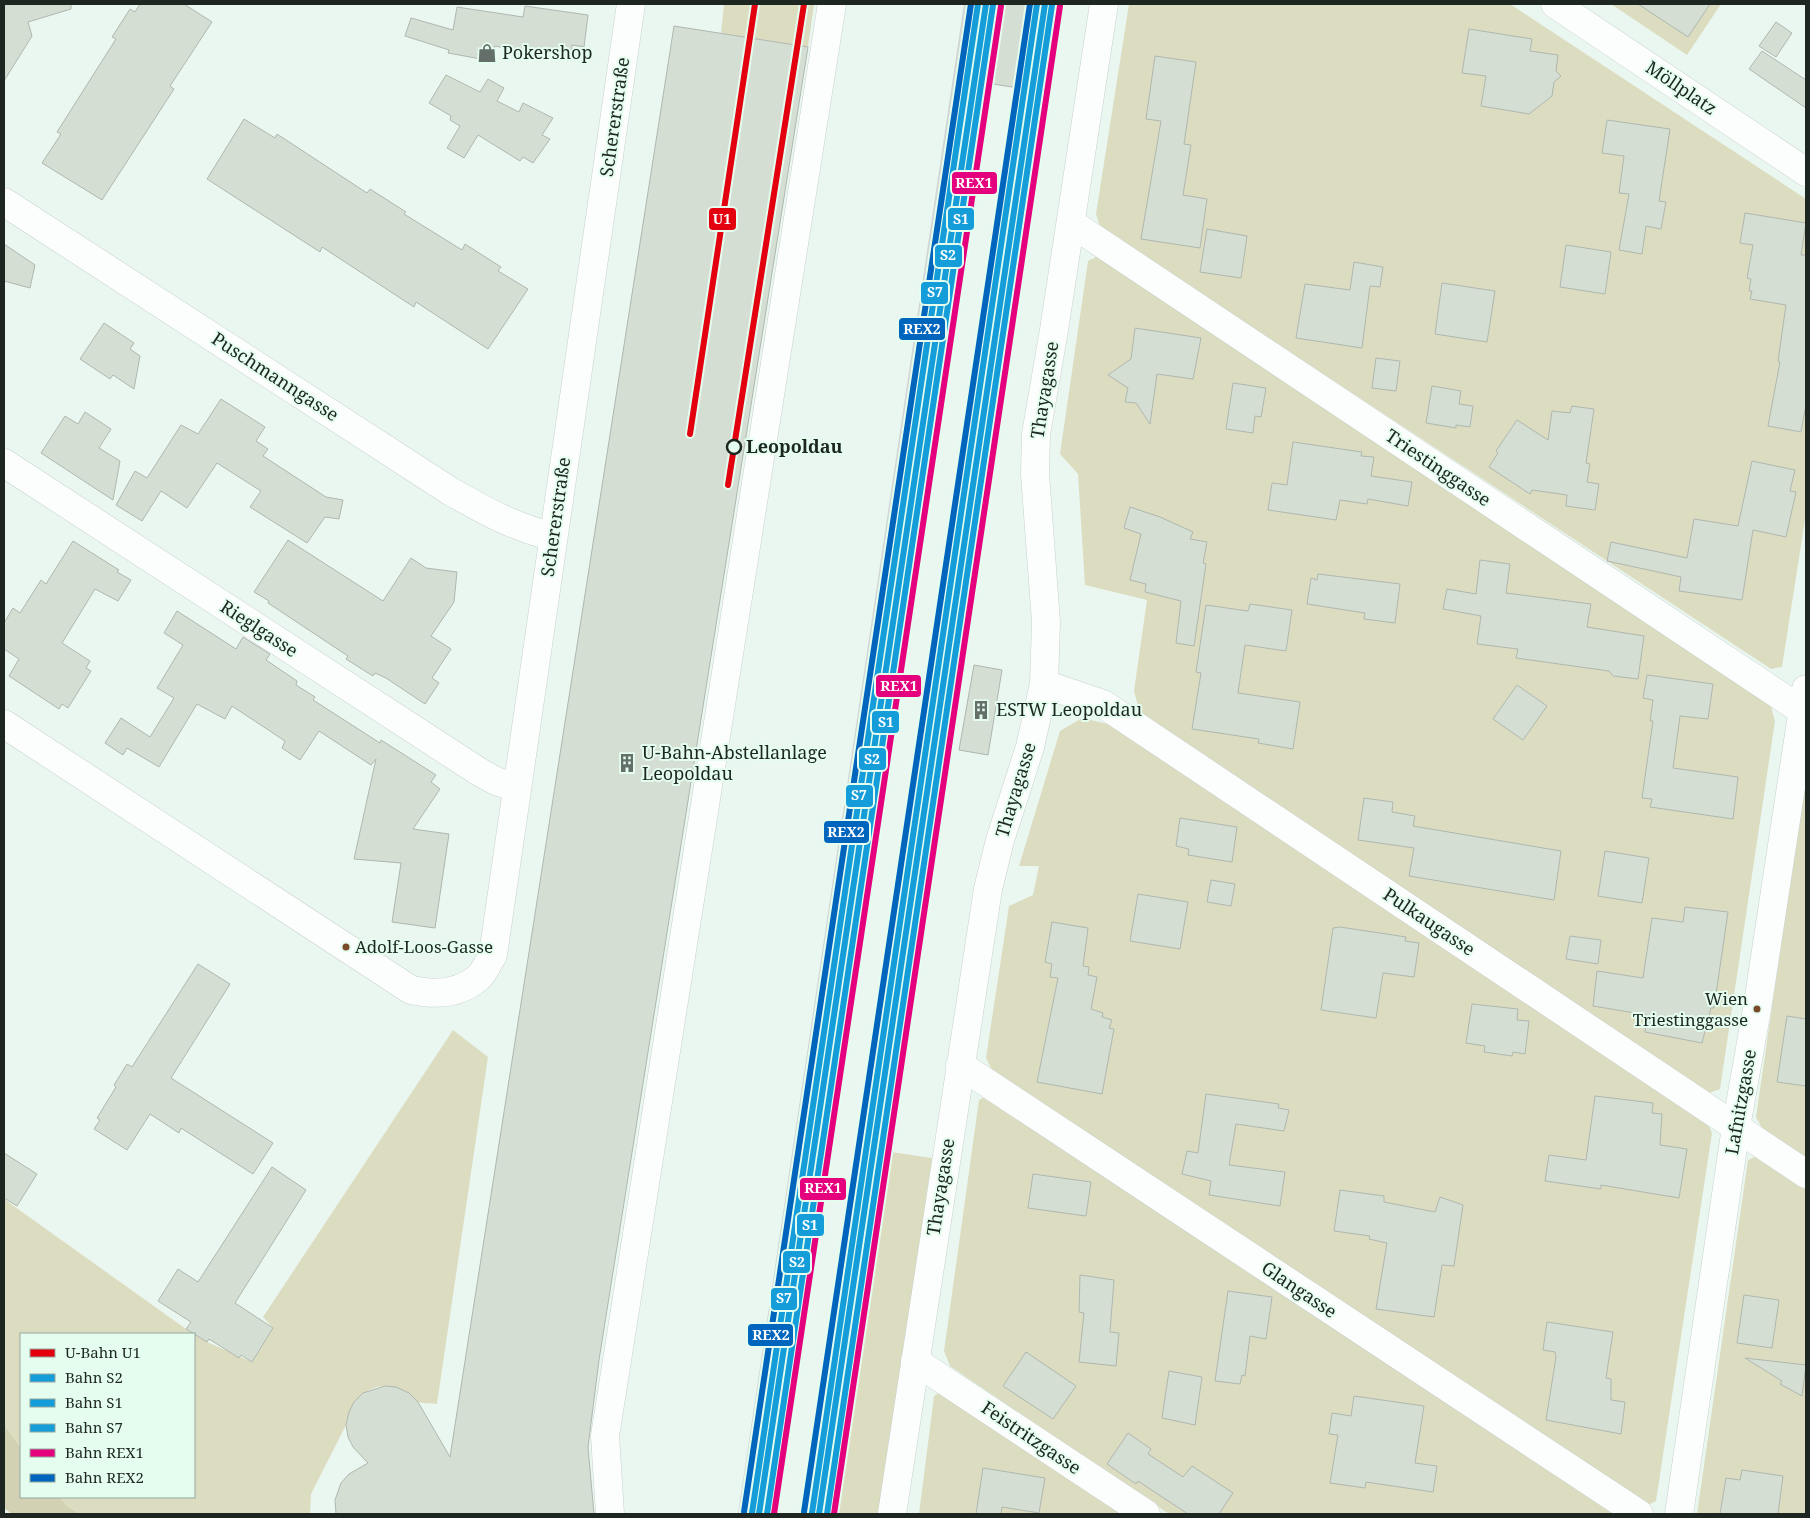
<svg xmlns="http://www.w3.org/2000/svg" width="1810" height="1518" font-family="'Noto Serif',serif">
  <rect width="100%" height="100%" fill="#eaf7f0"/>
  <path fill="#dcdcc1" d="M 724,4 L 814,4 L 808,47 L 721,33 Z
    M 1129,4 L 1510,4 L 1806,199 L 1806,513 L 1782,667 L 1771,669 L 1100,227 L 1096,214 Z
    M 1611,4 L 1721,4 L 1687,55 Z
    M 1100,255 L 1770,703 L 1775,721 L 1720,1089 L 1709,1093 L 1141,717 L 1134,691 L 1147,600 L 1085,585 L 1078,474 L 1060,454 L 1088,261 Z
    M 1082,718 L 1108,724 L 1140,744 L 1704,1116 L 1712,1133 L 1656,1501 L 1646,1506 L 993,1072 L 986,1058 L 1009,906 L 1033,895 L 1039,866 L 1019,866 L 1060,731 Z
    M 1806,774 L 1806,1158 L 1763,1130 L 1756,1117 Z
    M 453,1030 L 488,1057 L 437,1404 C 432,1403 423,1404 418,1402 C 410,1398 405,1389 395,1387 C 369,1381 350,1401 346,1425 L 311,1494 L 310,1514 L 80,1514 L 67,1506 L 60,1497 L 194,1497 L 194,1334 L 21,1334 L 21,1448 L 4,1425 L 4,1199 L 186,1329 L 207,1342 L 252,1362 L 273,1328 L 263,1317 Z
    M 990,1094 L 1619,1514 L 1169,1514 L 950,1366 L 944,1351 L 979,1100 Z
    M 891,1152 L 932,1158 L 880,1514 L 836,1514 Z
    M 1759,1155 L 1806,1186 L 1806,1514 L 1697,1514 L 1748,1160 Z
    M 944,1390 L 1130,1514 L 919,1514 L 934,1396 Z"/>
  <path fill="#d2d1b4" d="M 4,1425 L 21,1448 L 21,1497 L 60,1497 L 67,1506 L 80,1514 L 12,1514 L 4,1508 Z"/>
  <path fill="#d4ded2" stroke="#afb7b0" d="M 4,4 L 71,4 L 71,9 L 28,22 L 32,36 L 4,81 Z
    M 140,4 L 184,4 L 212,22 L 170,86 L 174,89 L 102,200 L 42,163 L 61,134 L 57,132 L 116,39 L 112,37 L 130,9 L 135,12 Z
    M 992,4 L 1038,4 L 1025,89 L 980,82 Z
    M 1638,4 L 1710,4 L 1688,37 Z
    M 525,6 L 588,15 L 584,47 L 572,45 L 571,55 L 527,49 L 526,52 L 495,46 L 492,61 L 448,53 L 449,50 L 405,36 L 411,18 L 453,30 L 457,7 L 523,17 Z
    M 1776,22 L 1792,33 L 1776,57 L 1759,46 Z
    M 674,26 L 808,47 L 599,1360 L 588,1447 L 594,1514 L 336,1514 L 335,1500 L 341,1483 L 349,1474 L 368,1463 L 353,1447 L 348,1437 L 346,1425 L 349,1412 L 354,1402 L 363,1393 L 385,1386 L 396,1387 L 409,1393 L 418,1402 L 450,1457 Z
    M 1469,29 L 1532,39 L 1530,51 L 1558,55 L 1556,71 L 1561,76 L 1554,82 L 1552,96 L 1529,114 L 1481,106 L 1486,76 L 1462,73 Z
    M 1762,51 L 1806,80 L 1806,108 L 1749,69 Z
    M 1155,56 L 1196,62 L 1184,144 L 1191,145 L 1183,195 L 1207,199 L 1200,248 L 1141,239 L 1161,121 L 1146,119 Z
    M 446,75 L 480,92 L 488,79 L 504,88 L 497,101 L 519,112 L 523,103 L 553,118 L 542,135 L 550,139 L 533,163 L 523,157 L 520,161 L 478,135 L 464,158 L 447,148 L 460,126 L 450,120 L 451,116 L 429,103 Z
    M 244,119 L 275,138 L 277,134 L 367,193 L 370,189 L 406,212 L 404,214 L 462,250 L 465,244 L 501,267 L 498,271 L 528,289 L 488,349 L 416,302 L 414,307 L 322,247 L 320,252 L 207,179 Z
    M 1607,120 L 1670,129 L 1659,201 L 1666,202 L 1661,229 L 1646,226 L 1642,254 L 1619,250 L 1629,194 L 1619,193 L 1624,156 L 1602,153 Z
    M 1745,213 L 1806,223 L 1801,255 L 1806,255 L 1806,404 L 1801,432 L 1768,426 L 1780,362 L 1778,361 L 1786,305 L 1750,299 L 1752,291 L 1749,291 L 1751,279 L 1747,278 L 1753,245 L 1740,243 Z
    M 1207,229 L 1247,236 L 1241,278 L 1200,272 Z
    M 4,244 L 35,265 L 30,288 L 4,281 Z
    M 1566,245 L 1611,252 L 1605,294 L 1560,287 Z
    M 1354,262 L 1383,267 L 1380,287 L 1370,286 L 1362,348 L 1296,338 L 1305,284 L 1350,290 Z
    M 1442,283 L 1495,291 L 1487,342 L 1435,334 Z
    M 104,323 L 134,343 L 130,349 L 140,356 L 134,389 L 113,375 L 110,379 L 80,359 Z
    M 1135,328 L 1201,338 L 1193,379 L 1157,374 L 1150,424 L 1136,403 L 1125,402 L 1128,388 L 1108,375 L 1131,359 Z
    M 1376,358 L 1400,361 L 1396,391 L 1372,388 Z
    M 1233,383 L 1266,388 L 1261,417 L 1255,416 L 1253,433 L 1226,429 Z
    M 1432,386 L 1461,391 L 1459,404 L 1473,406 L 1470,427 L 1456,425 L 1456,428 L 1426,423 Z
    M 221,399 L 265,427 L 256,441 L 268,449 L 263,456 L 326,497 L 343,500 L 339,519 L 325,517 L 307,543 L 250,507 L 261,491 L 217,463 L 187,508 L 161,491 L 142,521 L 116,505 L 135,471 L 147,478 L 181,425 L 198,434 Z
    M 1572,406 L 1594,409 L 1586,463 L 1590,464 L 1587,482 L 1599,484 L 1595,510 L 1566,506 L 1567,495 L 1532,490 L 1530,494 L 1489,467 L 1498,453 L 1496,451 L 1517,420 L 1548,440 L 1552,411 L 1570,413 Z
    M 85,412 L 111,429 L 99,448 L 120,461 L 113,500 L 41,453 L 65,416 L 78,424 Z
    M 1293,442 L 1362,452 L 1361,456 L 1374,457 L 1371,476 L 1412,482 L 1408,506 L 1368,499 L 1367,504 L 1340,500 L 1336,520 L 1268,510 L 1272,483 L 1287,485 Z
    M 1752,461 L 1795,470 L 1790,491 L 1796,492 L 1786,537 L 1753,530 L 1742,600 L 1679,591 L 1681,577 L 1607,561 L 1611,542 L 1687,558 L 1694,519 L 1738,526 Z
    M 1130,507 L 1160,517 L 1193,532 L 1190,539 L 1207,542 L 1203,563 L 1206,564 L 1194,646 L 1176,643 L 1181,601 L 1145,592 L 1146,584 L 1130,580 L 1141,534 L 1124,528 Z
    M 288,540 L 383,601 L 411,558 L 426,568 L 457,572 L 454,602 L 431,636 L 451,649 L 432,678 L 439,683 L 425,704 L 386,678 L 375,673 L 373,676 L 346,659 L 348,656 L 268,603 L 269,601 L 254,592 Z
    M 73,541 L 119,570 L 117,572 L 131,580 L 118,601 L 95,589 L 62,643 L 90,661 L 86,668 L 91,671 L 68,708 L 62,704 L 59,709 L 9,676 L 19,659 L 4,649 L 4,623 L 13,608 L 20,613 L 41,580 L 46,584 Z
    M 1480,560 L 1510,564 L 1506,593 L 1591,604 L 1587,627 L 1644,636 L 1638,679 L 1613,676 L 1609,671 L 1516,658 L 1518,649 L 1477,644 L 1481,616 L 1443,609 L 1447,589 L 1476,594 Z
    M 1318,574 L 1400,584 L 1395,623 L 1364,619 L 1365,613 L 1307,604 L 1311,578 L 1317,580 Z
    M 1250,604 L 1292,610 L 1286,651 L 1245,645 L 1238,693 L 1300,702 L 1293,749 L 1258,743 L 1259,739 L 1192,729 L 1201,673 L 1196,672 L 1206,605 L 1248,611 Z
    M 177,611 L 236,649 L 243,637 L 246,639 L 270,654 L 266,660 L 297,681 L 296,685 L 315,697 L 313,700 L 380,743 L 381,740 L 436,775 L 431,782 L 440,789 L 413,829 L 449,834 L 435,928 L 392,922 L 401,863 L 354,859 L 376,759 L 371,765 L 319,731 L 300,760 L 282,748 L 285,741 L 232,706 L 225,719 L 197,704 L 159,767 L 127,748 L 123,755 L 105,743 L 121,718 L 150,737 L 174,698 L 157,688 L 183,645 L 164,633 Z
    M 974,665 L 1002,670 L 988,755 L 959,750 Z
    M 1647,675 L 1713,684 L 1708,719 L 1680,716 L 1673,768 L 1738,777 L 1733,819 L 1650,807 L 1652,799 L 1642,798 L 1653,721 L 1650,721 L 1653,700 L 1643,698 Z
    M 1517,685 L 1547,706 L 1523,740 L 1493,719 Z
    M 1364,798 L 1393,802 L 1392,812 L 1415,816 L 1413,826 L 1561,851 L 1554,900 L 1409,876 L 1414,848 L 1358,840 Z
    M 1180,818 L 1237,827 L 1232,862 L 1188,855 L 1189,849 L 1176,846 Z
    M 1605,851 L 1649,858 L 1642,903 L 1598,896 Z
    M 1211,880 L 1235,884 L 1231,906 L 1207,902 Z
    M 1138,894 L 1188,902 L 1180,949 L 1130,941 Z
    M 1685,907 L 1728,912 L 1714,1008 L 1711,1008 L 1702,1043 L 1645,1032 L 1647,1015 L 1593,1006 L 1597,971 L 1643,978 L 1652,918 L 1683,922 Z
    M 1052,922 L 1088,928 L 1083,966 L 1089,967 L 1088,975 L 1097,977 L 1091,1009 L 1103,1013 L 1102,1017 L 1112,1020 L 1109,1028 L 1114,1029 L 1102,1094 L 1037,1082 L 1058,978 L 1050,977 L 1052,964 L 1045,962 Z
    M 1340,927 L 1406,937 L 1405,941 L 1419,943 L 1414,977 L 1383,973 L 1376,1018 L 1321,1010 L 1333,928 Z
    M 1570,936 L 1601,940 L 1598,964 L 1566,959 Z
    M 198,964 L 230,984 L 171,1078 L 273,1143 L 253,1174 L 181,1128 L 179,1133 L 150,1114 L 127,1150 L 94,1129 L 100,1120 L 97,1118 L 116,1087 L 114,1085 L 127,1064 L 132,1067 Z
    M 1472,1004 L 1518,1009 L 1517,1020 L 1529,1021 L 1525,1054 L 1513,1052 L 1512,1056 L 1484,1052 L 1485,1046 L 1466,1043 Z
    M 1787,1016 L 1806,1019 L 1806,1086 L 1777,1082 Z
    M 1206,1094 L 1279,1104 L 1278,1108 L 1289,1110 L 1284,1131 L 1236,1124 L 1229,1165 L 1285,1172 L 1280,1206 L 1209,1195 L 1211,1181 L 1182,1174 L 1187,1151 L 1198,1153 Z
    M 1595,1096 L 1653,1103 L 1652,1113 L 1662,1114 L 1660,1145 L 1687,1149 L 1679,1198 L 1601,1185 L 1601,1189 L 1545,1181 L 1549,1155 L 1586,1160 Z
    M 4,1153 L 37,1174 L 17,1206 L 4,1198 Z
    M 272,1167 L 306,1190 L 235,1303 L 273,1328 L 252,1362 L 241,1355 L 239,1358 L 209,1339 L 207,1342 L 186,1329 L 191,1322 L 158,1301 L 178,1269 L 198,1282 Z
    M 1033,1174 L 1091,1182 L 1086,1216 L 1028,1208 Z
    M 1340,1190 L 1384,1196 L 1384,1202 L 1435,1212 L 1440,1197 L 1463,1205 L 1454,1266 L 1442,1265 L 1434,1317 L 1376,1309 L 1387,1243 L 1369,1239 L 1370,1236 L 1334,1231 Z
    M 1080,1275 L 1114,1280 L 1110,1332 L 1119,1333 L 1116,1366 L 1079,1362 L 1084,1313 L 1079,1312 Z
    M 1228,1291 L 1272,1297 L 1266,1339 L 1250,1336 L 1245,1376 L 1242,1375 L 1240,1384 L 1215,1381 Z
    M 1744,1295 L 1779,1300 L 1772,1348 L 1737,1343 Z
    M 1547,1322 L 1613,1332 L 1606,1378 L 1611,1379 L 1611,1400 L 1625,1402 L 1621,1434 L 1546,1420 L 1556,1357 L 1555,1352 L 1543,1350 Z
    M 1026,1352 L 1076,1386 L 1053,1419 L 1003,1386 Z
    M 1745,1358 L 1806,1365 L 1802,1396 L 1780,1384 L 1782,1381 Z
    M 1169,1371 L 1202,1377 L 1195,1425 L 1162,1418 Z
    M 1354,1396 L 1424,1406 L 1415,1463 L 1437,1466 L 1433,1492 L 1366,1482 L 1365,1488 L 1330,1483 L 1338,1435 L 1329,1434 L 1332,1413 L 1351,1416 Z
    M 1128,1433 L 1151,1449 L 1148,1454 L 1183,1477 L 1192,1466 L 1233,1493 L 1219,1514 L 1188,1514 L 1138,1481 L 1136,1484 L 1107,1464 Z
    M 983,1468 L 1045,1478 L 1039,1513 L 1002,1507 L 1001,1514 L 976,1514 Z
    M 1742,1470 L 1783,1476 L 1778,1514 L 1720,1514 L 1726,1478 L 1740,1480 Z"/>
  <g fill="none" stroke-linecap="round" stroke-linejoin="round">
    <g stroke="#c7d2cc" stroke-width="29">
      <path id="minor" d="M 1555,4 L 1806,172
        M 4,202 L 450,491 C 487,512 512,526 553,537
        M 1071,223 L 1806,713
        M 4,463 L 481,773 L 498,782 L 517,787
        M 1044,684 L 1103,704 L 1806,1174
        M 4,724 L 411,990 C 434,995 458,995 478,978 C 484,973 488,962 493,955 L 631,4
        M 960,1065 L 1639,1514
        M 915,1361 L 1146,1514
        M 610,1514 L 605,1436 L 832,4
        M 892,1514 L 988,889 L 1000,840 L 1030,747 L 1044,684 L 1046,622 L 1035,474 L 1036,434 L 1054,330 L 1104,4
        M 1679,1514 L 1736,1127 L 1757,1009 L 1806,689"/>
    </g>
    <use href="#minor" stroke="#fcfefd" stroke-width="28"/>
    <path stroke="#d1d6d4" stroke-width="4" d="M 740,1514 L 966,4"/>
    <g stroke="#e4fdef" stroke-width="10">
      <path id="rail-1" d="M 759,1514 L 986,4
        M 819,1514 L 1045,4"/>
    </g>
    <g stroke="#e4fdef" stroke-width="10">
      <path id="rail-2" d="M 767,1514 L 993,5
        M 827,1514 L 1052,5"/>
    </g>
    <g stroke="#e4fdef" stroke-width="10">
      <path id="rail-3" d="M 752,1513 L 978,4
        M 812,1513 L 1037,4"/>
    </g>
    <g stroke="#e4fdef" stroke-width="10">
      <path id="rail-4" d="M 774,1514 L 1001,6
        M 834,1514 L 1060,6"/>
    </g>
    <g stroke="#e4fdef" stroke-width="10">
      <path id="rail-5" d="M 744,1512 L 971,4
        M 804,1512 L 1030,4"/>
    </g>
    <use href="#rail-1" stroke="#159dd9" stroke-width="6"/>
    <use href="#rail-2" stroke="#159dd9" stroke-width="6"/>
    <use href="#rail-3" stroke="#159dd9" stroke-width="6"/>
    <use href="#rail-4" stroke="#e5007d" stroke-width="6"/>
    <use href="#rail-5" stroke="#0065bd" stroke-width="6"/>
    <g stroke="#e4fdef" stroke-width="10">
      <path id="metro-1" d="M 690,434 L 755,4
        M 728,485 L 804,4"/>
    </g>
    <use href="#metro-1" stroke="#e3000f" stroke-width="6"/>
  </g>
  <defs>
    <g id="shop-bare" transform="scale(1.5)"><path d="M-5-2.5h2.3a2.7 3.5 0 0 1 5.4 0H5L5.5 6h-11ZM-1.5-2.5h3a1.5 2.3 0 0 0-3 0Z" fill="#656f69" stroke="#e4fdef" stroke-width="2.5" paint-order="stroke"/></g>
    <g id="building-bare" transform="scale(1.5)"><path d="M-4-6H4V6H1V3H-1V6H-4ZM-2.5-4.3h1.7v1.8h-1.7ZM.8-4.3h1.7v1.8H.8ZM-2.5-1h1.7V.8h-1.7ZM.8-1h1.7V.8H.8Z" fill="#656f69" stroke="#e4fdef" stroke-width="2.5" paint-order="stroke"/></g>
  </defs>
  <g fill-rule="evenodd">
    <use href="#shop-bare" x="487" y="53"/>
    <use href="#building-bare" x="981" y="710"/>
    <use href="#building-bare" x="627" y="763"/>
  </g>
  <circle fill="#e4fdef" stroke="#1d2621" stroke-width="2.5" cx="734" cy="447" r="7"/>
  <g fill="#7a4b2a" stroke="#e4fdef" stroke-width="2">
    <circle cx="346" cy="947" r="4.5"/>
    <circle cx="1757" cy="1009" r="4.5"/>
  </g>
  <g text-anchor="middle" stroke-width="4" stroke-linejoin="round" paint-order="stroke">
    <g font-size="17" fill="#1d2621" stroke="#e4fdef" text-anchor="start">
      <text x="355" y="953">Adolf-Loos-Gasse</text>
      <text x="1748" y="1005" text-anchor="end">Wien<tspan x="1748" dy="21">Triestinggasse</tspan></text>
    </g>
    <g font-size="18" fill="#1d2621" stroke="#e4fdef" text-anchor="start">
      <text x="502" y="59">Pokershop</text>
      <text x="996" y="716">ESTW Leopoldau</text>
      <text x="642" y="759">U-Bahn-Abstellanlage<tspan x="642" dy="21">Leopoldau</tspan></text>
    </g>
    <g font-size="18" fill="#1d2621" stroke="#e4fdef">
      <text transform="translate(1681 88) rotate(34)" y="6">Möllplatz</text>
      <text transform="translate(615 117) rotate(-82)" y="6">Schererstraße</text>
      <text transform="translate(275 377) rotate(33)" y="6">Puschmanngasse</text>
      <text transform="translate(1045 390) rotate(-81)" y="6">Thayagasse</text>
      <text transform="translate(1438 468) rotate(34)" y="6">Triestinggasse</text>
      <text transform="translate(556 517) rotate(-82)" y="6">Schererstraße</text>
      <text transform="translate(259 629) rotate(33)" y="6">Rieglgasse</text>
      <text transform="translate(1016 790) rotate(-73)" y="6">Thayagasse</text>
      <text transform="translate(1429 922) rotate(34)" y="6">Pulkaugasse</text>
      <text transform="translate(1741 1102) rotate(-80)" y="6">Lafnitzgasse</text>
      <text transform="translate(941 1187) rotate(-81)" y="6">Thayagasse</text>
      <text transform="translate(1299 1290) rotate(34)" y="6">Glangasse</text>
      <text transform="translate(1031 1438) rotate(34)" y="6">Feistritzgasse</text>
    </g>
    <g font-size="18" font-weight="bold" fill="#1d2621" stroke="#e4fdef" text-anchor="start">
      <text x="746" y="453">Leopoldau</text>
    </g>
  </g>
  <g stroke="#e4fdef" stroke-width="2">
    <rect x="951" y="171" width="47" height="24" rx="5" fill="#e5007d"/>
    <rect x="708" y="207" width="29" height="24" rx="5" fill="#e3000f"/>
    <rect x="947" y="207" width="28" height="24" rx="5" fill="#159dd9"/>
    <rect x="934" y="244" width="29" height="24" rx="5" fill="#159dd9"/>
    <rect x="920" y="281" width="29" height="24" rx="5" fill="#159dd9"/>
    <rect x="898" y="317" width="48" height="24" rx="5" fill="#0065bd"/>
    <rect x="875" y="674" width="47" height="24" rx="5" fill="#e5007d"/>
    <rect x="871" y="710" width="29" height="24" rx="5" fill="#159dd9"/>
    <rect x="858" y="747" width="29" height="24" rx="5" fill="#159dd9"/>
    <rect x="845" y="784" width="29" height="24" rx="5" fill="#159dd9"/>
    <rect x="823" y="820" width="47" height="24" rx="5" fill="#0065bd"/>
    <rect x="799" y="1177" width="48" height="24" rx="5" fill="#e5007d"/>
    <rect x="796" y="1213" width="29" height="24" rx="5" fill="#159dd9"/>
    <rect x="782" y="1250" width="29" height="24" rx="5" fill="#159dd9"/>
    <rect x="770" y="1287" width="28" height="24" rx="5" fill="#159dd9"/>
    <rect x="747" y="1323" width="47" height="24" rx="5" fill="#0065bd"/>
  </g>
  <g font-size="14" text-anchor="middle" font-weight="bold" fill="#fff">
    <text x="974" y="188">REX1</text>
    <text x="722" y="224">U1</text>
    <text x="961" y="224">S1</text>
    <text x="948" y="260">S2</text>
    <text x="935" y="297">S7</text>
    <text x="922" y="334">REX2</text>
    <text x="899" y="691">REX1</text>
    <text x="886" y="727">S1</text>
    <text x="872" y="764">S2</text>
    <text x="859" y="800">S7</text>
    <text x="846" y="837">REX2</text>
    <text x="823" y="1193">REX1</text>
    <text x="810" y="1230">S1</text>
    <text x="797" y="1267">S2</text>
    <text x="784" y="1303">S7</text>
    <text x="771" y="1340">REX2</text>
  </g>
  <rect width="1810" height="1518" fill="none" stroke="#1d2621" stroke-width="10"/>
  <rect x="20" y="1333" width="175" height="165" fill="#e4fdef" stroke="#94a79d"/>
  <rect x="30" y="1349" width="25" height="8" fill="#e3000f" stroke="#94a79d"/>
  <text x="65" y="1358" font-size="15" fill="#1d2621">U-Bahn U1</text>
  <rect x="30" y="1374" width="25" height="8" fill="#159dd9" stroke="#94a79d"/>
  <text x="65" y="1383" font-size="15" fill="#1d2621">Bahn S2</text>
  <rect x="30" y="1399" width="25" height="8" fill="#159dd9" stroke="#94a79d"/>
  <text x="65" y="1408" font-size="15" fill="#1d2621">Bahn S1</text>
  <rect x="30" y="1424" width="25" height="8" fill="#159dd9" stroke="#94a79d"/>
  <text x="65" y="1433" font-size="15" fill="#1d2621">Bahn S7</text>
  <rect x="30" y="1449" width="25" height="8" fill="#e5007d" stroke="#94a79d"/>
  <text x="65" y="1458" font-size="15" fill="#1d2621">Bahn REX1</text>
  <rect x="30" y="1474" width="25" height="8" fill="#0065bd" stroke="#94a79d"/>
  <text x="65" y="1483" font-size="15" fill="#1d2621">Bahn REX2</text>
</svg>
